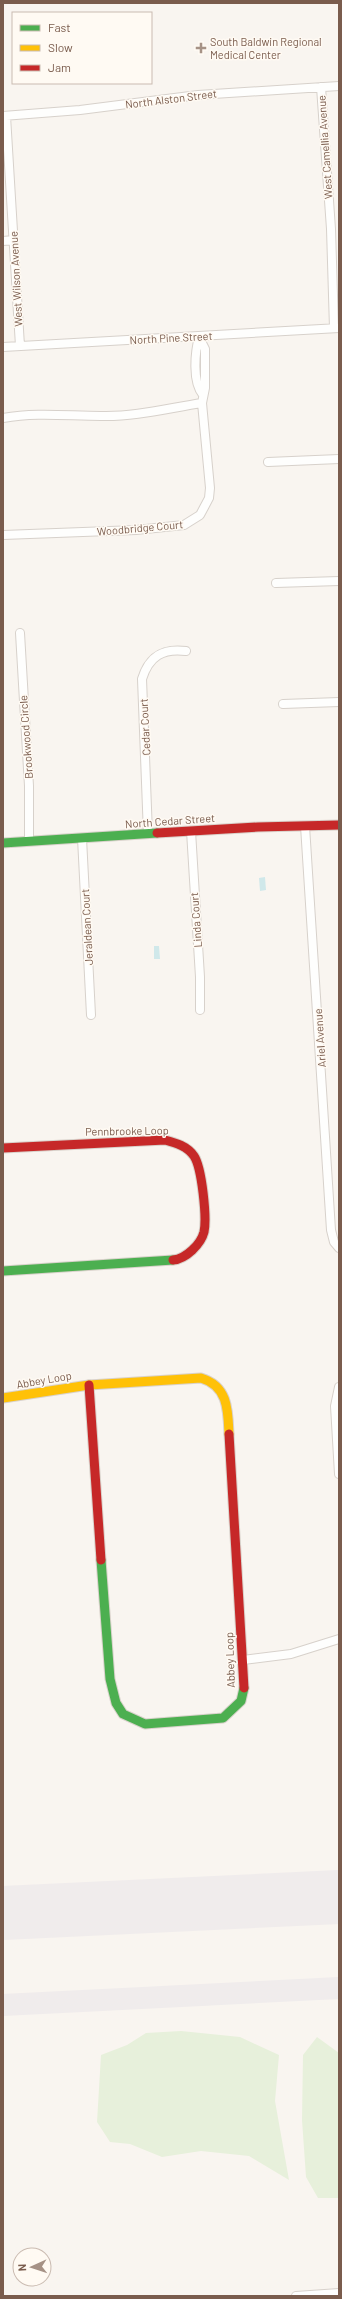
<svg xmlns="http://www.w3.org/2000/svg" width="342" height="2299" font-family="Barlow,sans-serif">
  <rect width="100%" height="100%" fill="#f9f5f0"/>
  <path fill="#e7f0db" d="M 181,2031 L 240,2037 L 279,2055 L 275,2101 L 289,2180 L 249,2156 L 201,2151 L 162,2157 L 130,2144 L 110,2142 L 97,2122 L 101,2055 L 127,2045 L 146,2033 Z
    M 317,2037 L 339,2053 L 339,2198 L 318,2198 L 306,2177 L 302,2120 L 303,2055 Z"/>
  <path fill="#d0e8ea" d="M 265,877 L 266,890 L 260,891 L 259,878 Z
    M 154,946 L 159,946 L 160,959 L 154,959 Z"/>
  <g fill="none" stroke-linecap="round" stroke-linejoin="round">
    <path stroke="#f0ecec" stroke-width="22" d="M 3,2005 L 339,1988"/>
    <path stroke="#f0ecec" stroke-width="54" d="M 3,1913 L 339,1897"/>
    <g stroke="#d7d1cb" stroke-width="10">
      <path id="street" d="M 321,87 L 331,229 L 334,328
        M 3,116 L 80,110 L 198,95 L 339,86
        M 6,116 L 20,346
        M 3,241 L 14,240
        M 199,337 C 195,352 192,382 203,395
        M 3,347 L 339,328
        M 3,418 C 37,412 68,416 101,416 C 135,417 169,408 202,403
        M 268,462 L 339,459
        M 3,535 L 136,530 L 184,525 L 200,515 L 209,498 L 210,488 L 202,403 L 205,388 L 205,349 L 199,337
        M 276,583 L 339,581
        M 20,633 L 29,786 L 29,841
        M 283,704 L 339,702
        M 305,826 L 331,1230 L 334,1242 L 339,1248
        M 191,831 L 200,977 L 200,1010
        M 148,834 L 142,679 C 149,656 163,648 186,651
        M 82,838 L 91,1015
        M 339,1387 L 335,1406 L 339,1474
        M 243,1660 L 291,1654 L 339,1639
        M 296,2296 L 339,2293"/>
    </g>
    <g stroke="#d9d2cb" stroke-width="11">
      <path id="fast" d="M 3,843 L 157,833
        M 3,1271 L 173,1260
        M 101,1560 L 110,1679 L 116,1703 L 123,1714 L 145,1724 L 223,1718 L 241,1701 L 244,1688"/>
    </g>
    <g stroke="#d9d2cb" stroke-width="11">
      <path id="slow" d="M 3,1398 L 89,1385 L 201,1378 C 228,1386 228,1410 229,1434"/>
    </g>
    <g stroke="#d9d2cb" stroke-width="11">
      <path id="jam" d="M 157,833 L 258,827 L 339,825
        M 3,1148 L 165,1140 C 176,1143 187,1146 194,1156 C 202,1168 207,1218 204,1232 C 201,1244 186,1259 173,1260
        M 89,1385 L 101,1560
        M 229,1434 L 244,1688"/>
    </g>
    <use href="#street" stroke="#fefefd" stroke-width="8"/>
    <use href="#fast" stroke="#4caf50" stroke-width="9"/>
    <use href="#slow" stroke="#ffc107" stroke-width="9"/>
    <use href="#jam" stroke="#c62828" stroke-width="9"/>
  </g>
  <path fill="#a69286" stroke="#fffaf3" stroke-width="1.5" d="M199 42h4v4h4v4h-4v4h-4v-4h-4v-4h4z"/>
  <g text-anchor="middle" stroke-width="3" stroke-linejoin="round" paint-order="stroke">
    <g font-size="11" fill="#7a5c4d" stroke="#fffaf3" text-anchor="start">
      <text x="210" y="46">South Baldwin Regional<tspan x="210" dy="13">Medical Center</tspan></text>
    </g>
    <g font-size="11" fill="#7a5c4d" stroke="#fffaf3">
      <text transform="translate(171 99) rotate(-7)" y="4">North Alston Street</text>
      <text transform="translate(325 147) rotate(-94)" y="4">West Camellia Avenue</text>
      <text transform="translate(16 279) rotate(-93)" y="4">West Wilson Avenue</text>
      <text transform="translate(171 338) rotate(-3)" y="4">North Pine Street</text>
      <text transform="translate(140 528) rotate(-5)" y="4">Woodbridge Court</text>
      <text transform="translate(145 727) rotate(-93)" y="4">Cedar Court</text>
      <text transform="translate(26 737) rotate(-94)" y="4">Brookwood Circle</text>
      <text transform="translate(170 821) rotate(-4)" y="4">North Cedar Street</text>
      <text transform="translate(196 920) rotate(-94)" y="4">Linda Court</text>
      <text transform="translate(87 927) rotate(-93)" y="4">Jeraldean Court</text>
      <text transform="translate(320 1038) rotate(-94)" y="4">Ariel Avenue</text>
      <text transform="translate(127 1131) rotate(-1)" y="4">Pennbrooke Loop</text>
      <text transform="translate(44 1380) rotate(-10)" y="4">Abbey Loop</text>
      <text transform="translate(230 1660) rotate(-92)" y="4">Abbey Loop</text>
    </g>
  </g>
  <rect width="342" height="2299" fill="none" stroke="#7a5c4d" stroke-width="8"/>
  <rect x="12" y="12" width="140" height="72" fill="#fffaf3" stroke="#cabbb1"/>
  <rect x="20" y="25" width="20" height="6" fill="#4caf50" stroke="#cabbb1"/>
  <text x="48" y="32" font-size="12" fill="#7a5c4d">Fast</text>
  <rect x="20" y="45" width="20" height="6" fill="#ffc107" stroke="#cabbb1"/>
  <text x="48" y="52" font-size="12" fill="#7a5c4d">Slow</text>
  <rect x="20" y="65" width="20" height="6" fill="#c62828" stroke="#cabbb1"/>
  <text x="48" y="72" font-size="12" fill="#7a5c4d">Jam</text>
  <g transform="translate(32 2267) rotate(267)"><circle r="19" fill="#fffaf3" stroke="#cabbb1"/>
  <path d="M0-3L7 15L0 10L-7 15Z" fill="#a69286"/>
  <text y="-6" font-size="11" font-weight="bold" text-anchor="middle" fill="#7a5c4d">N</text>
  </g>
</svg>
